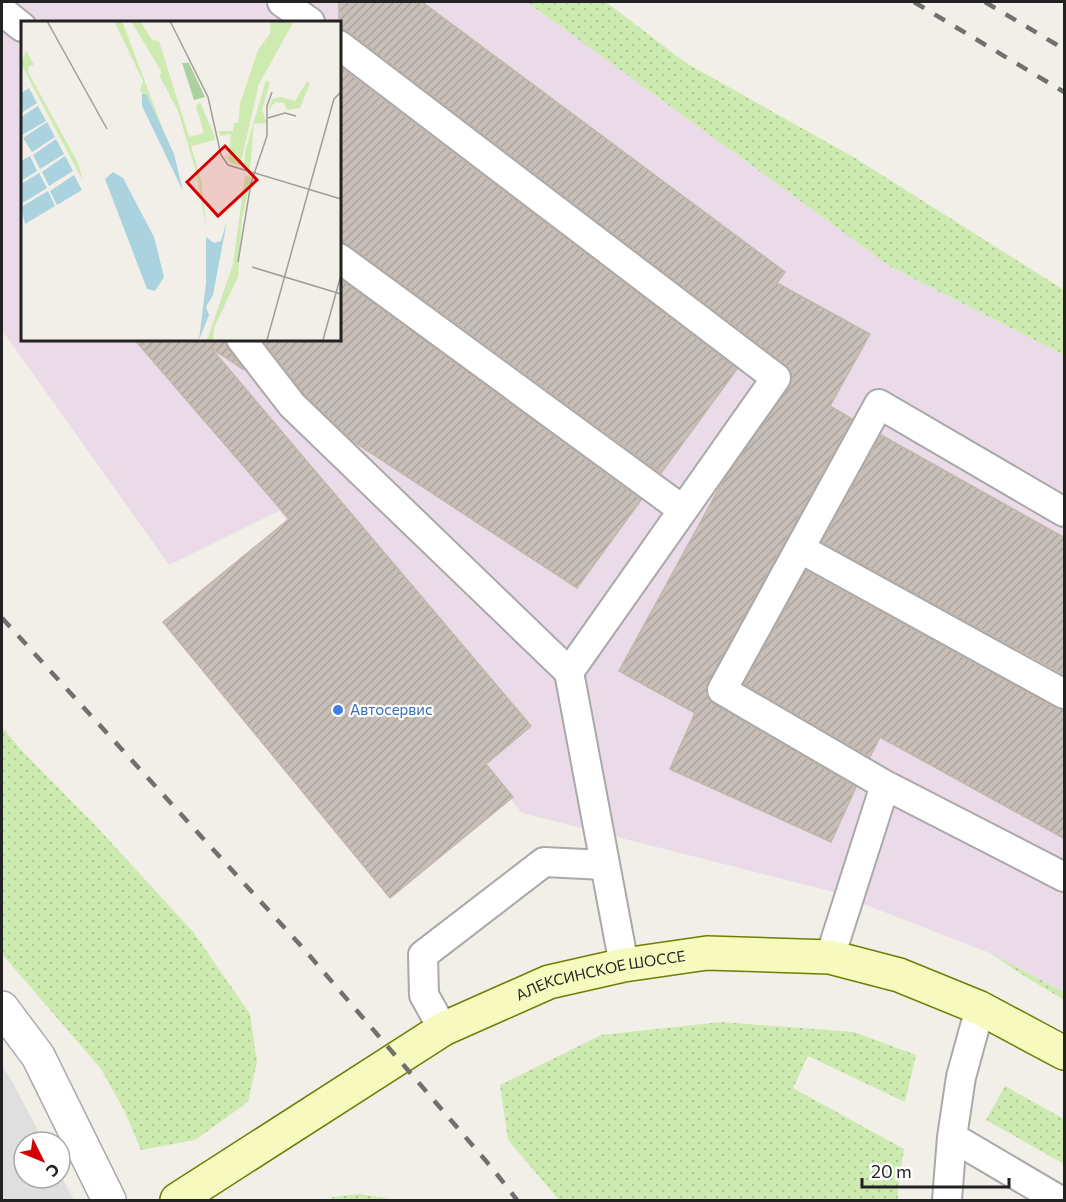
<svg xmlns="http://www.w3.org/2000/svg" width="1066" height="1202" font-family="Commissioner,sans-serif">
  <defs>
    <pattern id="grass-dots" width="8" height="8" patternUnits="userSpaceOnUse" patternTransform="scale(1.5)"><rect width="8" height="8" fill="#cdebb0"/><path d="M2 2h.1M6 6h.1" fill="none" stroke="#b0c997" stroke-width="1.8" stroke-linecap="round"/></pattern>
    <pattern id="building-hatch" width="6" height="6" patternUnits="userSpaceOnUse" patternTransform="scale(1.5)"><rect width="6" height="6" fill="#c7bfb8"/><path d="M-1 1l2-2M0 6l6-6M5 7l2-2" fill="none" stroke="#aba49e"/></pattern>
  </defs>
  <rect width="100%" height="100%" fill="#f2efe9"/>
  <path fill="#e0dfdf" d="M 2,1066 L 13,1083 L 44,1142 L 24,1142 L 24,1178 L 60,1178 L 60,1174 L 74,1200 L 2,1200 Z"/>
  <path fill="#ebdbe8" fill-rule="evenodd" d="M 2,2 L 527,2 L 891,267 L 1064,355 L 1064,992 L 990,953 L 830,891 L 522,813 L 279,511 L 169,565 L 2,330 ZM 22,22 L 339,22 L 339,339 L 22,339 Z"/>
  <path fill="url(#grass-dots)" d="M 527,2 L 606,2 L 686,63 L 855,158 L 1064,290 L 1064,355 L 891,267 Z
    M 2,727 L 22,751 L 96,826 L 194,933 L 250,1014 L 257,1062 L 248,1102 L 195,1140 L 141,1150 L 124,1110 L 101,1069 L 2,954 Z
    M 990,953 L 1064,992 L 1064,1000 L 1021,974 Z
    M 721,1022 L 854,1032 L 916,1055 L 905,1102 L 808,1056 L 793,1088 L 904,1149 L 898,1185 L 898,1200 L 559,1200 L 508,1140 L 500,1085 L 601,1035 Z
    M 1005,1086 L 1064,1119 L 1064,1164 L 986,1120 Z
    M 359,1194 L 396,1200 L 328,1200 L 333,1197 Z"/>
  <path fill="url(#building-hatch)" stroke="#c4b6ab" stroke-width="1.5" d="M 339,2 L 422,2 L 785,272 L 777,283 L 870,334 L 830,406 L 852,419 L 708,682 L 706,690 L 708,698 L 714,704 L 856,787 L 831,842 L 670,769 L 695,713 L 619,671 L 723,481 L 789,387 L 792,379 L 791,371 L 786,365 L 349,32 L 339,29 Z
    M 339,66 L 737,369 L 661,473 L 349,245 L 339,242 Z
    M 339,278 L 641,500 L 577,588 L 354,442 L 304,394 L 262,339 L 339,339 Z
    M 134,339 L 225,339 L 228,349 L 244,370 L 211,348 L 531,726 L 486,764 L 513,797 L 390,898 L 163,622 L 289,519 Z
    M 881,435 L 1065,538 L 1065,675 L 822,542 Z
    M 806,571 L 1056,708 L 1065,710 L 1065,839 L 880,737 L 870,757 L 744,684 Z"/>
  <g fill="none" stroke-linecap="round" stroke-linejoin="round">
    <g stroke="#a9a9a9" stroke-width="32">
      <path id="lane" d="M 282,2 L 310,22
        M 2,11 L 22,27
        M 339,45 L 776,378 L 569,672 L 624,965
        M 339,258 L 683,510
        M 241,339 L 292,405 L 569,672
        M 1064,512 L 879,404 L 722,690 L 885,785 L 1064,877
        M 801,549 L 1064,694
        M 830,957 L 885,785
        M 980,1008 L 961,1077 L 952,1137 L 1059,1200
        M 443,1029 L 424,995 L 423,955 L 544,862 L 605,865
        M 947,1200 L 952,1137"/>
    </g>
    <g stroke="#a9a9a9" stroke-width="36">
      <path id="street" d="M 2,1008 L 38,1056 L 109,1200"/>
    </g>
    <g stroke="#707d05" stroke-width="36">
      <g id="secondary">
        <path id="s1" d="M 177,1200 L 443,1029 L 549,982 L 624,965 L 707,953 L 830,957 L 899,975 L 980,1008 L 1064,1053"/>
      </g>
    </g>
    <use href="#lane" stroke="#fff" stroke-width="28"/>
    <use href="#street" stroke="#fff" stroke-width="33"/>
    <use href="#secondary" stroke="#f7fabf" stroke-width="33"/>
    <path stroke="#707070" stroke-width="4.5" stroke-dasharray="12 12" stroke-linecap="butt" d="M 914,2 L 1064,92
      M 985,2 L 1064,49
      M 2,618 L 303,948 L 492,1168 L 517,1200"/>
  </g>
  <circle fill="#3f7fe0" stroke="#fff" stroke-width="2" cx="338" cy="710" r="6"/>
  <g text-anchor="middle" stroke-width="4.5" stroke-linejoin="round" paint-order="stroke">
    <g font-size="15" fill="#366cbe" stroke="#fff" text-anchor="start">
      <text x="350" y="715">Автосервис</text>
    </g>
    <g font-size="15" fill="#222" stroke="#fff">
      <text dy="5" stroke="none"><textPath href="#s1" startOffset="484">АЛЕКСИНСКОЕ ШОССЕ</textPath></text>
    </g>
  </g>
  <g transform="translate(21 21)">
    <rect width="320" height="320" fill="#f2efe9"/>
    <path d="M 93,0 L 101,0 L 146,119 L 126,74 L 119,70 L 122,60 ZM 110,0 L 119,0 L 131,19 L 138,20 L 168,116 L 183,112 L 175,85 L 179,81 L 194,116 L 194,119 L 170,125 L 180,158 L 186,209 L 175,151 L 157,90 L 139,56 L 140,50 ZM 250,0 L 273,0 L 238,63 L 219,145 L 209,141 L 204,134 L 208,137 L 210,113 L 199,115 L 198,110 L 212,110 L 213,102 L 217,102 L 219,83 L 237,29 L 249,13 ZM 5,29 L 13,44 L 8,45 L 7,51 L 57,142 L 62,160 L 0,43 ZM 245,59 L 249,62 L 241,89 L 246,102 L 233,103 L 229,148 L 223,144 L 224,131 ZM 286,60 L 289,62 L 279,87 L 266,89 L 263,82 L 254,81 L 247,90 L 251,78 L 260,76 L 274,80 ZM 224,155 L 230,156 L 221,198 L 217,256 L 193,307 L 192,319 L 186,319 L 212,243 Z" fill="#cdebb0"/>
    <path d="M 161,42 L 168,42 L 184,76 L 173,79 Z" fill="#add19e"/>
    <path d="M 8,67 L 16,82 L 0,92 L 0,72 ZM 121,72 L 126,74 L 153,133 L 162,170 L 121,85 ZM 17,85 L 25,100 L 1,114 L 0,96 ZM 26,101 L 34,116 L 11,131 L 2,117 ZM 35,118 L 43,133 L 19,148 L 12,134 ZM 9,135 L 16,150 L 0,160 L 0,140 ZM 44,135 L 52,150 L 28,165 L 21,151 ZM 92,151 L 102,157 L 133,216 L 143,256 L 134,270 L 126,268 L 84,158 ZM 18,152 L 26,167 L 0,183 L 0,163 ZM 53,154 L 61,169 L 36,184 L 29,170 ZM 27,170 L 34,185 L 4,203 L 0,186 ZM 206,200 L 192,274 L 185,286 L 188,294 L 178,319 L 185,262 L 185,216 L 193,222 L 200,220 Z" fill="#aad3df"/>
    <path fill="none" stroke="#9f9d99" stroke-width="1.5" d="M 26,0 L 86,108M 149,0 L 187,76 L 200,134 L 207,144 L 320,178M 247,97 L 264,92 L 275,95M 217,241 L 230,162 L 246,115 L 246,85 L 251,71M 231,246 L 320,273M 246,319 L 313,78 L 320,71M 302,319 L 320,254"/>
    <path fill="#d40000" fill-opacity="0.15" stroke="#d40000" stroke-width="3" d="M 204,125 L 236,159 L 197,195 L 166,161 Z"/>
    <rect width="320" height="320" fill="none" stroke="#222" stroke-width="3"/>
  </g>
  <rect width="1066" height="1202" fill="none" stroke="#222222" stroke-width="6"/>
  <g transform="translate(42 1160) rotate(133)"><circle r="28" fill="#ffffff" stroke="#a7a7a7" stroke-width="1.5"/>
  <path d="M0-4.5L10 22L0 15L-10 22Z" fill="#d40000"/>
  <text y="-9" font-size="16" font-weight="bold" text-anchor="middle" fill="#222222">С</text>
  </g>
  <path d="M862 1178v9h147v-9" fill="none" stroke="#222222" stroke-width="3"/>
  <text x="871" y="1178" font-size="18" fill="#222222" stroke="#ffffff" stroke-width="4.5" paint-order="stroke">20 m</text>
</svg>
